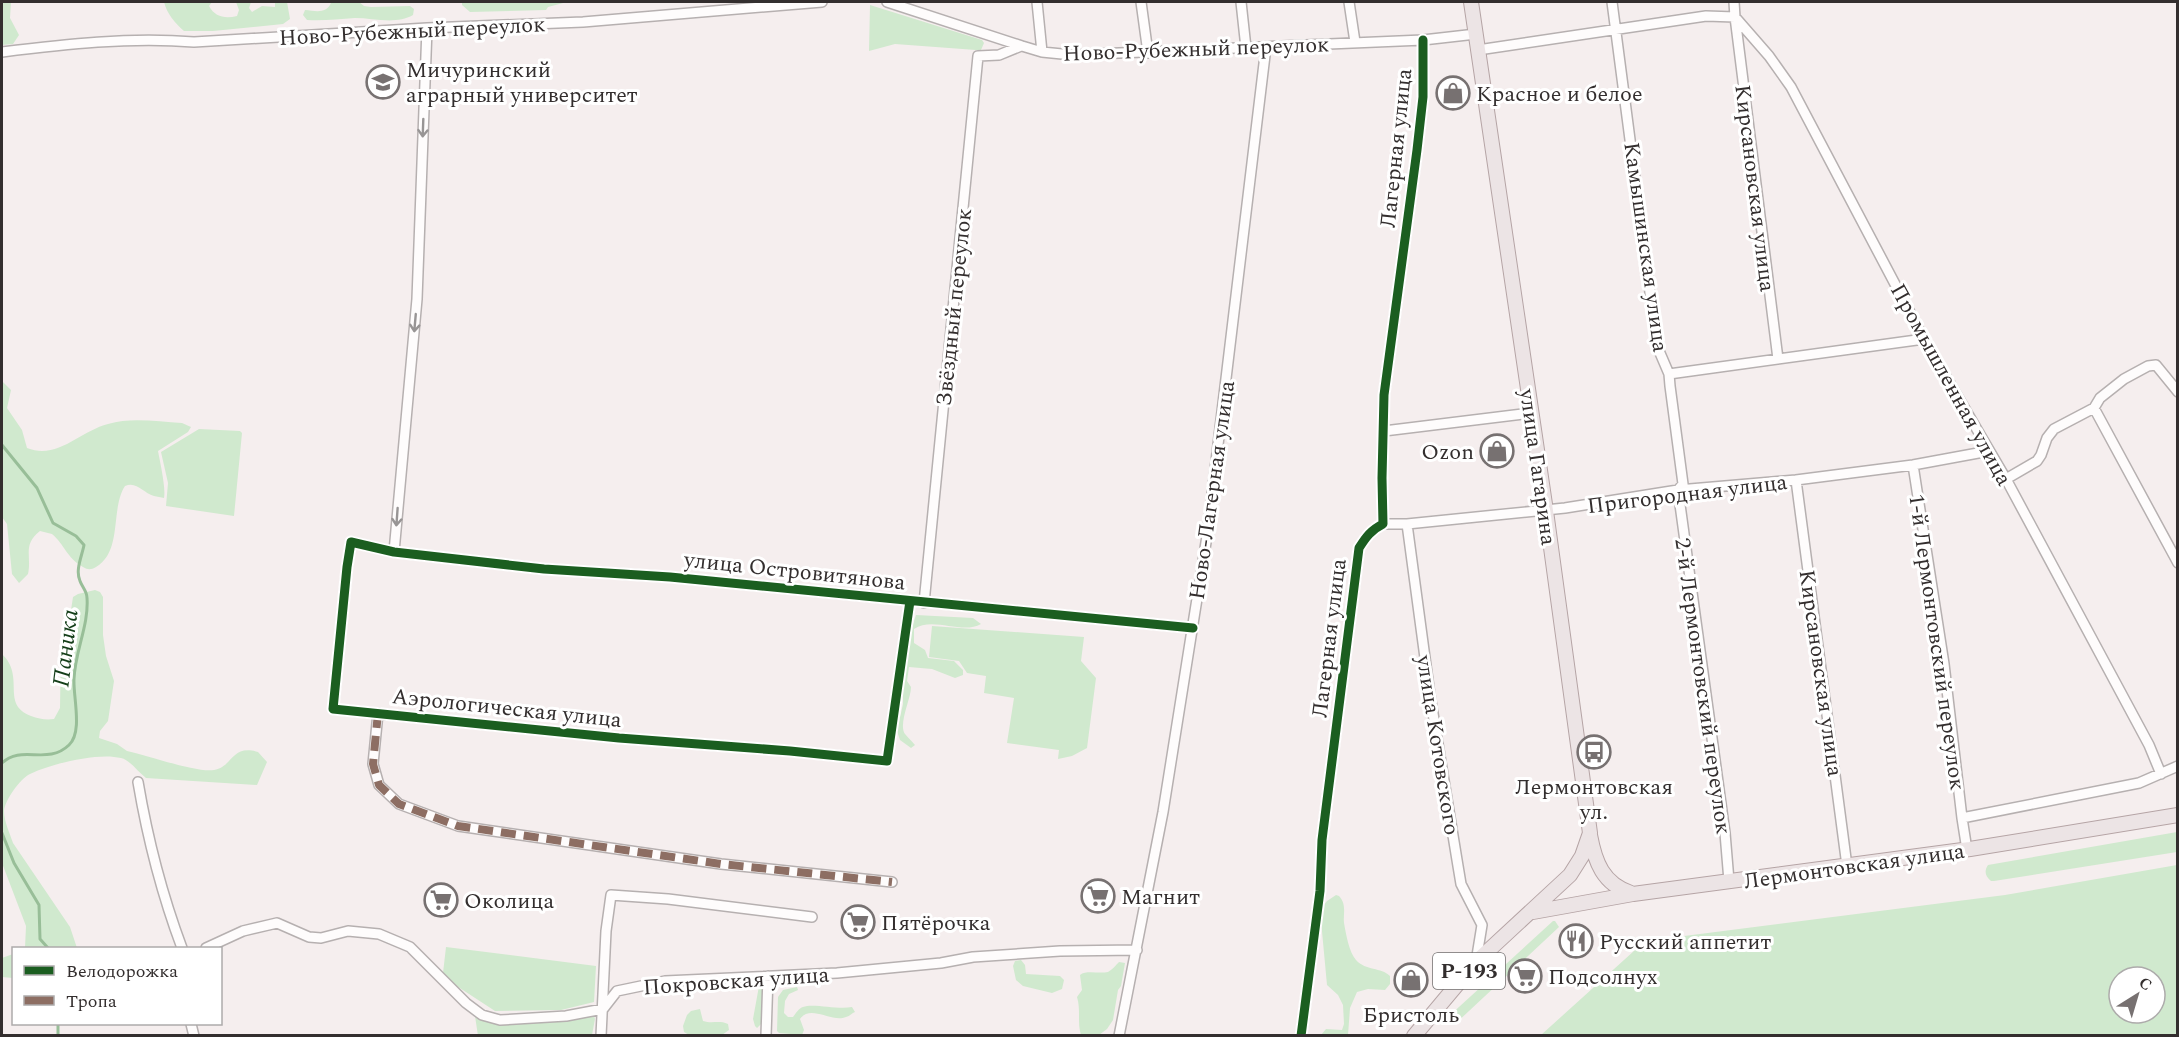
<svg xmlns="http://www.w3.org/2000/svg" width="2179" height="1037" font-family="Spectral,serif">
  <rect width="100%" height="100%" fill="#f5eeee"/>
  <path fill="#d0e9ce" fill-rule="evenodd" d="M 2,2 L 11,2 L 10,18 L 19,35 L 13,44 L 2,45 Z
    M 164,2 L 212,2 L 209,6 C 215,17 225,19 237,16 L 239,10 L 236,2 L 251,2 L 249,8 L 252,12 L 262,6 L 275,7 L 275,2 L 287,2 L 290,19 L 283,24 L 213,31 L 184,31 C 175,23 167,14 164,2 Z
    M 330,2 L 359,2 L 364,6 L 371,7 L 410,6 L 414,9 L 413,15 C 396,25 373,18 355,18 C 339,19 323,21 307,20 L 303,15 L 305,10 C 316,11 326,14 331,3 Z
    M 462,2 L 567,2 L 548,7 L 546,10 L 470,12 L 462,5 Z
    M 870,5 L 982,40 L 984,43 L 981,50 L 976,50 L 895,44 L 869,51 Z
    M 2,381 L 11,390 L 7,408 L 22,430 L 27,448 C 58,460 80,431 108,424 C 132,417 158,422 182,423 L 191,427 L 188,432 L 158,451 C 160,462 166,488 164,498 C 161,497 157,497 154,496 C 143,493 137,481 125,486 C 110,509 123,551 96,567 C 91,570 88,570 83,567 C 66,557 65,545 52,534 L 40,531 C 22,545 32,556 28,574 L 19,583 L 12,574 L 7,524 L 2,517 Z
    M 199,429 L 240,431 L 242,433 L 234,516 L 166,506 L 168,483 L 161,452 Z
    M 95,590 L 100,592 L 103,597 L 103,635 L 106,656 L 114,681 L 108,721 L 100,731 L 99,738 L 117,744 L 127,751 C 146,755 197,773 214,770 C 233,767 231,744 258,752 L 267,762 L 257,785 L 146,778 C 138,772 130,760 121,758 C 98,752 51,764 30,774 C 20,779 5,800 4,811 C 4,821 10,834 13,843 L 70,927 L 77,948 L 25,948 L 26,926 L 2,863 L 2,654 C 26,677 0,704 31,716 C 39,719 46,720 54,719 L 60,708 L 61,643 L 69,623 L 73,597 L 78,594 Z
    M 916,615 L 973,618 L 981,624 C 962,635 933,616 914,629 L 914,643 L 925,650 L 928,658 L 954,661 L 963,670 L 963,675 L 955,678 L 932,669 L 909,667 L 907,681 L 911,687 C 911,699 898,724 905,734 C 908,738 912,741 915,745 L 911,748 L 900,740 L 897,731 L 903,704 L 903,685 L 913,624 Z
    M 932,626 L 1084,637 L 1081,661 L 1096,678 L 1087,748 L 1072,756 L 1058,759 L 1059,750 L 1007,743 L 1014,698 L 984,693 L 986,676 L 967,673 L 959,661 L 929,657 Z
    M 2177,832 L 2177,852 L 1994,881 L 1991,881 C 1985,876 1984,871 1988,865 Z
    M 2177,865 L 2177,1035 L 1541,1035 L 1645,941 L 2005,895 ZM 2119,977 L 2155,977 L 2155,1013 L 2119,1013 Z
    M 1336,895 L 1339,896 C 1347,905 1343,913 1344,923 C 1346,934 1349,952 1356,960 C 1366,971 1381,967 1390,976 L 1390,984 L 1385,990 L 1368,989 L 1357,992 L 1350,1008 L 1348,1035 L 1321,1035 L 1326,1029 L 1342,1030 L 1344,1024 L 1343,1005 L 1338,995 L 1327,985 L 1320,910 L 1327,901 Z
    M 1553,921 L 1555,921 L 1559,927 L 1454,1025 L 1447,1024 L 1448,1017 Z
    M 446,947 L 596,966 L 594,1002 L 561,1010 L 495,1011 L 446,979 L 443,973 Z
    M 13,954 L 13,978 L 2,977 L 2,958 Z
    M 1021,960 L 1025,965 L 1026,974 L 1060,976 L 1064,980 L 1062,989 L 1052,993 L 1023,986 L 1016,980 L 1013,966 L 1015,961 Z
    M 1119,962 L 1125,963 L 1121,986 L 1118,990 L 1113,1020 L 1107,1029 L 1099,1035 L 1081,1035 C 1077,1023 1081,1010 1077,997 L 1082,990 L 1080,975 C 1086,970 1099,974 1108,972 C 1112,970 1116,965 1119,962 Z
    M 759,986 L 762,986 L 763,989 L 763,1022 L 757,1028 L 755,1026 L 753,1019 Z
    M 797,987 L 798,990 L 789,994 L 785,1001 L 784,1013 L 788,1017 L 793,1017 C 796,1013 799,1008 803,1007 C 813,1003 838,1010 852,1007 L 855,1012 C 852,1013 850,1016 846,1017 C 831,1023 811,1004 800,1019 L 804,1030 L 802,1035 L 779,1033 L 777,1031 L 778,997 L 783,990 Z
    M 700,1009 L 703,1021 C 712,1024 719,1020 728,1024 L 729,1030 L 722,1035 L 689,1035 L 684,1032 L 683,1026 L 687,1015 L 691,1011 Z
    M 475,1016 L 492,1023 L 504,1024 L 591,1016 L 594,1016 L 595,1019 L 592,1035 L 478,1036 Z"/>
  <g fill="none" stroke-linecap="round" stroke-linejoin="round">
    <path stroke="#98be98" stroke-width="3" d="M 2,445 L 37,488 L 53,523 L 76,536 L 84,545 C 82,556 75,570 80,581 C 82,587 87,591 87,598 C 89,625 75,651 74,679 C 73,697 83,732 69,745 C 47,766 22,744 2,763
      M 2,833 L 14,863 L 39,905 L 40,939 L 48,948
      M 58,1024 L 58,1036"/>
    <g stroke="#b6b0b0" stroke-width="12">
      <path id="street" d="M 887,2 L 1022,46 L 1042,52 L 1072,55 L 1423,40 L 1476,34
        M 1037,2 L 1042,52
        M 1141,2 L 1148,53
        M 1241,2 L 1246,48
        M 1349,2 L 1355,42
        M 1612,2 L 1657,346 L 1669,374 L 1670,386 L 1683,484 L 1678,490 L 1725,833 L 1729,881
        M 1734,2 L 1735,17 L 1769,56 L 1791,87 L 1924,339 L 2006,479 L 2149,745 L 2161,774
        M 1478,50 L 1706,16 L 1735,17 L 1778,359
        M 2,52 C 66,44 129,37 194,42 L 427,28 L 583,22 L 822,2
        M 1669,374 L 1924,339
        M 2094,408 L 2178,563
        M 1384,431 L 1531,413
        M 1913,465 L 1944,664 L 1962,818
        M 2006,479 L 2037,461 L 2041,455 L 2047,438 L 2054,429 L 2094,408 L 2100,398 L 2124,379 L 2148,366 L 2156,365 L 2178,392
        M 1796,480 L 1847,866
        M 1383,524 L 1407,524 L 1565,508 L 1678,490 L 1796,480 L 1913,465 L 1989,451
        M 1407,524 L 1430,695 L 1458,866 L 1461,884 L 1482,925 L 1476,962
        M 394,552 L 417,299 L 427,28
        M 910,601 L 887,761 L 790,751 L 619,738 L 333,709 L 347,567 L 351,542 L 394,552 L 544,569 L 670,577 L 1193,628
        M 924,603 L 978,56 L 999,55 L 1021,46
        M 378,713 L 373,764 L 379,785 L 399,804 L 458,826 L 721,864 L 892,882
        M 138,782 C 148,841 161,892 182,948
        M 1967,850 L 1962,818 L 2139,783 L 2178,766
        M 206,948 L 243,931 L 277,923 L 309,937 L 321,938 L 348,931 L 379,934 L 410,947 L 466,1003 L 482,1015 L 500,1020 L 566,1016 L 603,1009 L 617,991 L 665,981 L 837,973 L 941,963 L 973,957 L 1060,951 L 1137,950
        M 191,1024 L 194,1036
        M 601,1036 L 606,931 L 611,895 L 668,899 L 812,917
        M 766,1036 L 768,976
        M 1119,1036 L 1163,812 L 1207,536 L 1266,47
        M 1301,1036 L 1320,891 L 1322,840 L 1359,548 C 1366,537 1371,530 1383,524 L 1382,478 L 1384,395 L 1417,150 L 1423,97 L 1423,40"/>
    </g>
    <g stroke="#b5a4a5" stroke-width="16">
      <path id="primary" d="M 1590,835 C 1595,862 1603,884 1631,893
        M 1533,912 L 1633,894 L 1970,849 L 2178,815
        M 1414,1036 L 1476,962 L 1570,875 L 1582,856 L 1590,833 L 1546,511 L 1471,2"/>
    </g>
    <use href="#street" stroke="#fefcfc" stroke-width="9"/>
    <use href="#primary" stroke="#ece4e5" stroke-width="14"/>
    <path stroke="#8d6e63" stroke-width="8" stroke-dasharray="15 8" stroke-linecap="butt" d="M 378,713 L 373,764 L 379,785 L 399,804 L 458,826 L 721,864 L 892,882"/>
    <g stroke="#fff" stroke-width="13">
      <path id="cycleway" d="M 910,601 L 887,761 L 790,751 L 619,738 L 333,709 L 347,567 L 351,542 L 394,552 L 544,569 L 670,577 L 1193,628
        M 1301,1036 L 1320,891 L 1322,840 L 1359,548 C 1366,537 1371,530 1383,524 L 1382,478 L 1384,395 L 1417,150 L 1423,97 L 1423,40"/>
    </g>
    <use href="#cycleway" stroke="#1b5e20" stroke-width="9"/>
  </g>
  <defs><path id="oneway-shaft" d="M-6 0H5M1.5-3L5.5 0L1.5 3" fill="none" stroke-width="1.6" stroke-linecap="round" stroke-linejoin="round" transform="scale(1.5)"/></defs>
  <g stroke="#989595">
    <use href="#oneway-shaft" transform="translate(423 128) rotate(92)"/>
    <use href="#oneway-shaft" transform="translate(415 323) rotate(95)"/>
    <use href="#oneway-shaft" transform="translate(397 517) rotate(94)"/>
  </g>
  <defs>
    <g id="university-ring" transform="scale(1.725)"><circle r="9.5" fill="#fff" stroke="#777171" stroke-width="1.5"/><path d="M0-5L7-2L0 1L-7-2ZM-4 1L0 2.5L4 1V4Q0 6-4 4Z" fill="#777171"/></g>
    <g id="shop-ring" transform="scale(1.725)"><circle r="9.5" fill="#fff" stroke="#777171" stroke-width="1.5"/><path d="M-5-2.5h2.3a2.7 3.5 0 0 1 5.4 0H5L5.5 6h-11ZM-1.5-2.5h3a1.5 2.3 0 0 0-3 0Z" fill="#777171"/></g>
    <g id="bus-ring" transform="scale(1.725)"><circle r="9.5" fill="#fff" stroke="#777171" stroke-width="1.5"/><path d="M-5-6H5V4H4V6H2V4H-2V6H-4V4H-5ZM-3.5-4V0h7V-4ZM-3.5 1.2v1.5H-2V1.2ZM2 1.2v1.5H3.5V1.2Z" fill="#777171"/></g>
    <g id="supermarket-ring" transform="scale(1.725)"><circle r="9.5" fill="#fff" stroke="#777171" stroke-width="1.5"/><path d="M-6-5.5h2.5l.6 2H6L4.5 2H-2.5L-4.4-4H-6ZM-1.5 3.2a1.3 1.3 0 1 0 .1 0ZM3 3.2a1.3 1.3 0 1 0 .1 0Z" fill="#777171"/></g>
    <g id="restaurant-ring" transform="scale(1.725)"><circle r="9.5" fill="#fff" stroke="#777171" stroke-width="1.5"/><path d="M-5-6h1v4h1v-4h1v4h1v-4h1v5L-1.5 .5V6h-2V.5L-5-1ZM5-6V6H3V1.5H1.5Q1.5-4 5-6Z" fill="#777171"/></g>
  </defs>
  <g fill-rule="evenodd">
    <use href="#university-ring" x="383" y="82"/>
    <use href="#shop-ring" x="1453" y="93"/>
    <use href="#shop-ring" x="1497" y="451"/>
    <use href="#bus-ring" x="1594" y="752"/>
    <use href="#supermarket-ring" x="1098" y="896"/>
    <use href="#supermarket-ring" x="441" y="900"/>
    <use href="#supermarket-ring" x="858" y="922"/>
    <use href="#restaurant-ring" x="1576" y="941"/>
    <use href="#supermarket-ring" x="1525" y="976"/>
    <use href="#shop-ring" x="1411" y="980"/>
  </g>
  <g text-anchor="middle" stroke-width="6" stroke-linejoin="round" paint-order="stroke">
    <rect fill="#fff" stroke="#706d6d" stroke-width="1.5" x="1433" y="953" width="72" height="36" rx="4.5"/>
    <g font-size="21" font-weight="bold" fill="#332e2e">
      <text x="1469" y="978">Р-193</text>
    </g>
    <g font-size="22" fill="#332e2e" stroke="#fff">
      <text transform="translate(412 30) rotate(-3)" y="8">Ново-Рубежный переулок</text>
      <text transform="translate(1196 48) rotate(-2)" y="8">Ново-Рубежный переулок</text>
      <text transform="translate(1395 148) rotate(-84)" y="8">Лагерная улица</text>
      <text transform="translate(1756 188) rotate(83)" y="8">Кирсановская улица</text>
      <text transform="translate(1647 247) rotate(82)" y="8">Камышинская улица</text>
      <text transform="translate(953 307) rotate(-84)" y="8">Звёздный переулок</text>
      <text transform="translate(1952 384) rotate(61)" y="8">Промышленная улица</text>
      <text transform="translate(1539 467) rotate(82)" y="8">улица Гагарина</text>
      <text transform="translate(1211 490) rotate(-82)" y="8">Ново-Лагерная улица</text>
      <text transform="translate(1687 493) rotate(-7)" y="8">Пригородная улица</text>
      <text transform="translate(795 570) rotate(6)" y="8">улица Островитянова</text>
      <text transform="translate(1328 638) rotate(-83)" y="8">Лагерная улица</text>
      <text transform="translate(1938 642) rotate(82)" y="8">1-й Лермонтовский переулок</text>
      <text transform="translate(1822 673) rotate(82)" y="8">Кирсановская улица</text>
      <text transform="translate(1704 686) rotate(82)" y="8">2-й Лермонтовский переулок</text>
      <text transform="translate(507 707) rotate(6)" y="8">Аэрологическая улица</text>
      <text transform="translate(1439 745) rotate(81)" y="8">улица Котовского</text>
      <text transform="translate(1854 865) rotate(-8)" y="8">Лермонтовская улица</text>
      <text transform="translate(736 980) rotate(-4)" y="8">Покровская улица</text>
    </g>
    <g font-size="22" fill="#332e2e" stroke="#fff" text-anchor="start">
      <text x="406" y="77">Мичуринский<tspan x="406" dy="25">аграрный университет</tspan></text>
      <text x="1476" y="101">Красное и белое</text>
      <text x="1474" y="459" text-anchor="end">Ozon</text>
      <text x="1594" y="794" text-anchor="middle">Лермонтовская<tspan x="1594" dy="25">ул.</tspan></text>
      <text x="1121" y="904">Магнит</text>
      <text x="464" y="908">Околица</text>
      <text x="881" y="930">Пятёрочка</text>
      <text x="1599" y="949">Русский аппетит</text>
      <text x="1548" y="984">Подсолнух</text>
      <text x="1411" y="1022" text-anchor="middle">Бристоль</text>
    </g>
    <g font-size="24" font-style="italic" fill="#143e19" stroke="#fff">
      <text transform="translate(65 648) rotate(-83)" y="8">Паника</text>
    </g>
  </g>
  <rect width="2179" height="1037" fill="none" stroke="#332e2e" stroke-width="6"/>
  <rect x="12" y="947" width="210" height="78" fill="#ffffff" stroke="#adabab" stroke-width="1.5"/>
  <rect x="24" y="966" width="30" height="9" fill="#1b5e20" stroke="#adabab" stroke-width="1.5"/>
  <text x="66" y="977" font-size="18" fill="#332e2e">Велодорожка</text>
  <rect x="24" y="996" width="30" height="9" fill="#8d6e63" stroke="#adabab" stroke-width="1.5"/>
  <text x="66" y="1007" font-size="18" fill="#332e2e">Тропа</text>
  <g transform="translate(2137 995) rotate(37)"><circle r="28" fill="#ffffff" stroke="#adabab" stroke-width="1.5"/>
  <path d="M0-4.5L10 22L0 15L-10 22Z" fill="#777171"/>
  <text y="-9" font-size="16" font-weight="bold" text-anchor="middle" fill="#332e2e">С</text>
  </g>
</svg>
